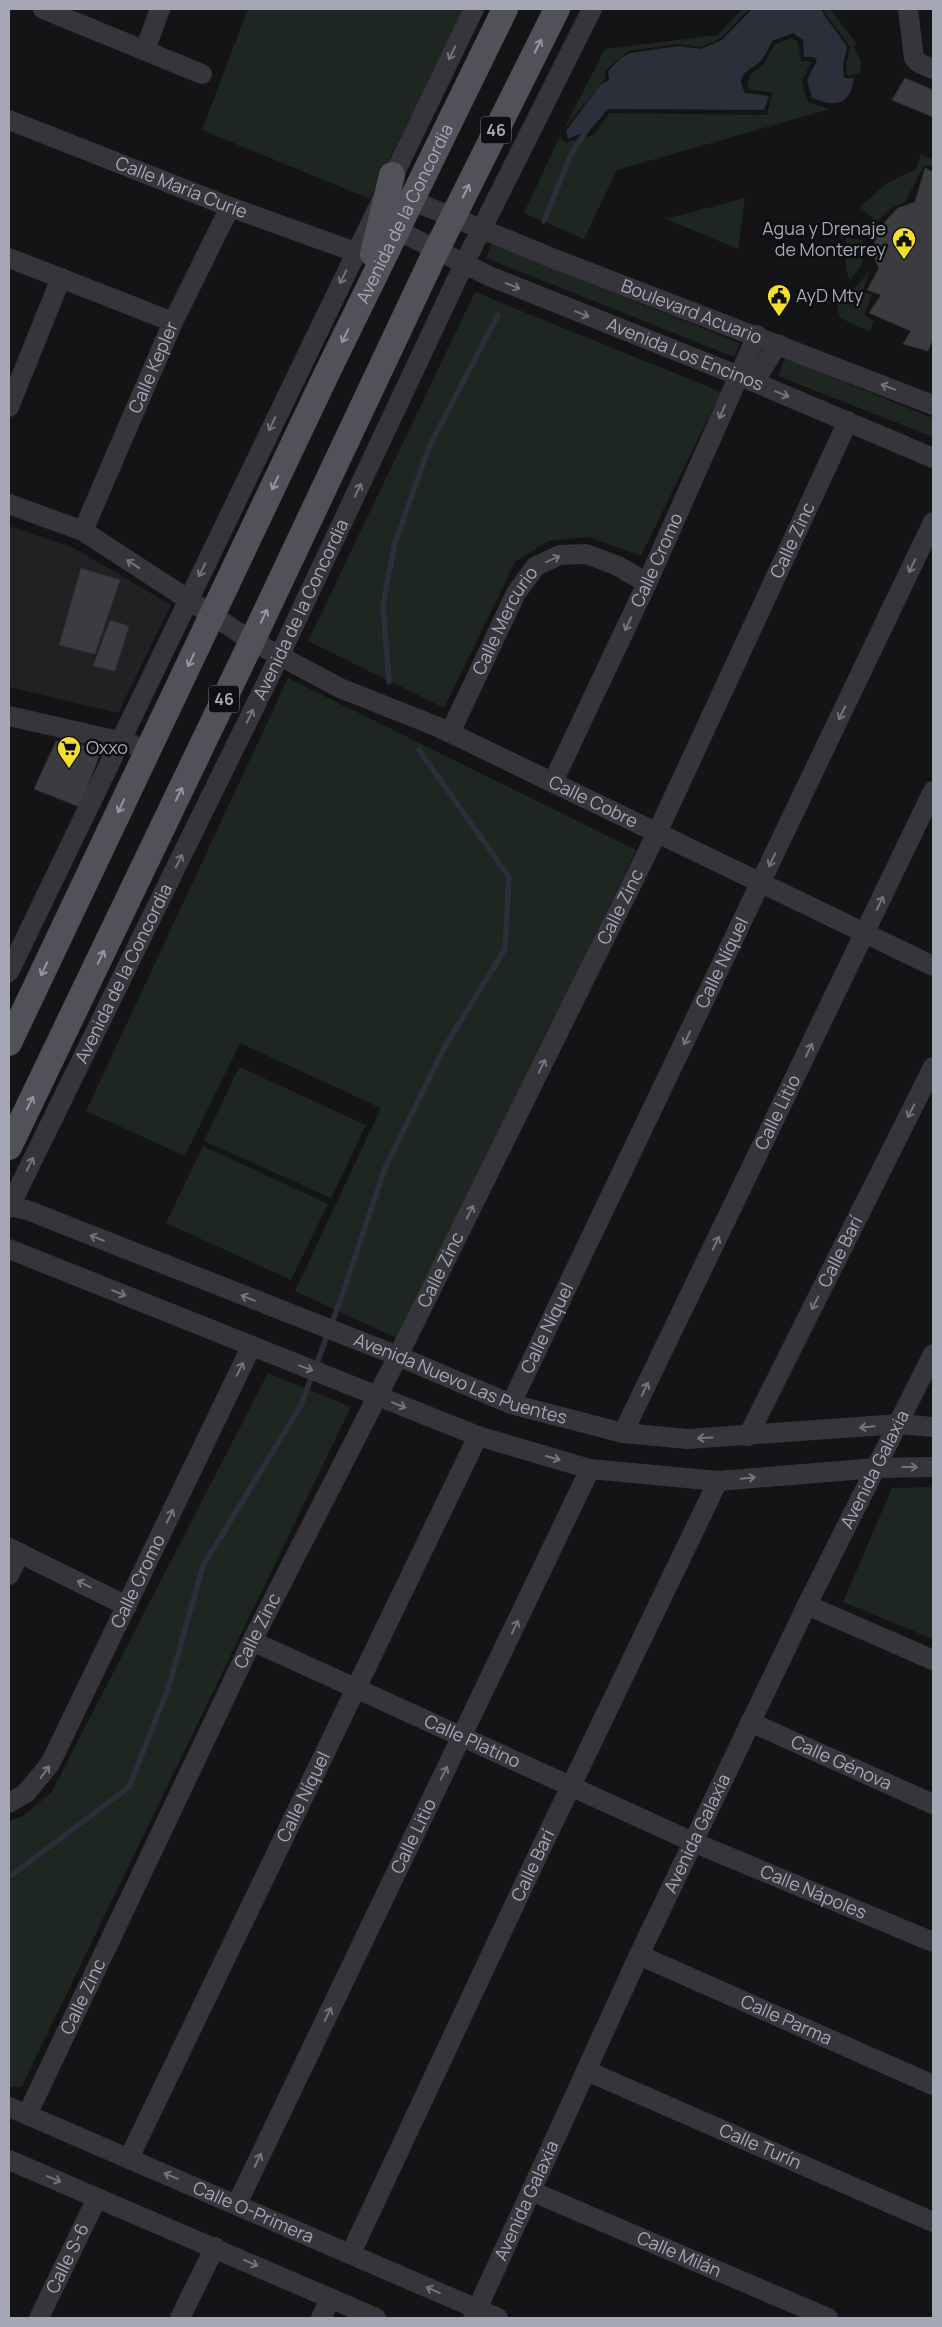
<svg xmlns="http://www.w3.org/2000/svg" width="942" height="2327" font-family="Manrope,sans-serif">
  <rect width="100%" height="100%" fill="#141416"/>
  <path fill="#212023" d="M 9,526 L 74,548 L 171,605 L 118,713 L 9,687 Z"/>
  <path fill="#1e2621" d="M 248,9 L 464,9 L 370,199 L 202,130 Z
    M 742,9 L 749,9 L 721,38 L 701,47 L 678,44 L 628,51 L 605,71 L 605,79 L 563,130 L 605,49 L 718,35 Z
    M 823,9 L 830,9 L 856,43 L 854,48 L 861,60 L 860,74 L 847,75 L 846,64 L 850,47 C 842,33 830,23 823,9 Z
    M 792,38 L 798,42 L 801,61 L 811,62 L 802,82 L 808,102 L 830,109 L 617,170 L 584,239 L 524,213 L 560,136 L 565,143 L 594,135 L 609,113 L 767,115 L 773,92 L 750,90 L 747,83 L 751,74 L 763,65 L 775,44 Z
    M 921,154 L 933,160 L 933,165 L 924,166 L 905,202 L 890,209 L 877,222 L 860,207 L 886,184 L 916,169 Z
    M 745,198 L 738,249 L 666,219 Z
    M 846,238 L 863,240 L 862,264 L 850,281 L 846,270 Z
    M 491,244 L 740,343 L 734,357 L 486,258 Z
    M 871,266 L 863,291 L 872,295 L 864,315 L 874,321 L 869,331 L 840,318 L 836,300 C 854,291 862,282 871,266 Z
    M 475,292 L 721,392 L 641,556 L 589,537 L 548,541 L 515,562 L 444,708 L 308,641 Z
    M 785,358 L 933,418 L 933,437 L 778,376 Z
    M 288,678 L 636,850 L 401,1340 L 295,1291 L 381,1108 L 240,1043 L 185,1156 L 86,1111 Z
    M 239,1067 L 366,1125 L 331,1198 L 204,1141 Z
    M 203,1146 L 328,1204 L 291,1280 L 166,1223 Z
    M 268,1373 L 351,1407 L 22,2086 L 9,2088 L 9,1821 L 23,1816 L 51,1793 Z
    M 933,1487 L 933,1639 L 843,1602 L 892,1488 Z"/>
  <path fill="#2a2f3a" d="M 752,9 L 821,9 C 828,23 839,33 847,47 L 843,65 L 844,78 L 854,78 C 850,106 835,107 812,98 L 807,80 L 817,61 L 814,57 L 804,57 L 803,40 L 793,33 L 772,41 C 769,47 766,54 762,59 C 753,71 733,72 745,93 L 769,96 L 764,110 L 608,109 L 591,129 L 568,139 L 566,131 L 600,85 L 609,80 L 608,71 L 621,58 L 630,53 L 679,46 L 701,49 L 722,40 Z"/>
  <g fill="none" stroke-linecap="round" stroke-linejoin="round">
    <path stroke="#2a2f3a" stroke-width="5.5" d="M 544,221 L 572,152 L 589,127
      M 389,682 L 383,606 L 394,546 L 429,447 L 498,315
      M 9,1877 L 129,1787 L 169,1686 L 203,1566 L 301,1405 L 341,1299 L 385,1168 L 444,1048 L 505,949 L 509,877 L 419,750"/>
  </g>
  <path fill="#3c3b40" stroke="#2f2e32" d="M 905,78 L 933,90 L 933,117 L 892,100 Z
    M 925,168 L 933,172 L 933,339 L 928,351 L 903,344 L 911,331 L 869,313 L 881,295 L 867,290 L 879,268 L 872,252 L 879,228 L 898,208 L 915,202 Z
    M 81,568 L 120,580 L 95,654 L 59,645 Z
    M 110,620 L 129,626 L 115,671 L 93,666 Z
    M 56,741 L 102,748 L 80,807 L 34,789 Z"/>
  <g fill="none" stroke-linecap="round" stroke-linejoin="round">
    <g stroke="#35353b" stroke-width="20">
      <path d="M 43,9 L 202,74"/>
      <path d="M 908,9 L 914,58 L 919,63 L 933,69"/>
      <path d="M 145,50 L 160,9"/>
      <path id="s1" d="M 9,120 L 230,207 L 355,252"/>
      <path id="s2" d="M 411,200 L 552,258 L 933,405"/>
      <path id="s3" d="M 397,230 L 489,276 L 754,382 L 933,458"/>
      <path d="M 9,258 L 173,322"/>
      <path d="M 754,382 L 778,344"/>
      <path d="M 9,407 L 61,278"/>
      <path id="s4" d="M 9,504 L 83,531 L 252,641 L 340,688 L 438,727 L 933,966"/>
      <path id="s5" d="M 83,531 L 173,322 L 230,207"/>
      <path d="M 9,716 L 132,744"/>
      <path id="s6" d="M 450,733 L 516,593 L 536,566 L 560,555 L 586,554 L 618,566 L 647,583"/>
      <path id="s7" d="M 553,782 L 647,583 L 757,335"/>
      <path d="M 9,972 L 474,9"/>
      <path id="s8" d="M 9,1206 L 27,1210 L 398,1356 L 511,1404 L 623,1433 L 688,1439 L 899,1424 L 933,1427"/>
      <path id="s9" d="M 9,1208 L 279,657 L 464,264 L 592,9"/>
      <path d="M 9,1249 L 478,1436 L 590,1469 L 718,1481 L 877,1468 L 933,1467"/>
      <path id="s10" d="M 511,1404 L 933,522"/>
      <path id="s11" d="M 623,1433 L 933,791"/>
      <path id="s12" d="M 748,1436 L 933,1067"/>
      <path d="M 9,1548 L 127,1606"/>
      <path d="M 9,1575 L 20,1553"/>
      <path d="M 807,1605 L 933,1660"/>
      <path id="s13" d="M 252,1641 L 693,1842 L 933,1942"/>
      <path id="s14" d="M 750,1722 L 933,1804"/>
      <path id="s15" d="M 9,1803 L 26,1793 L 50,1764 L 251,1347"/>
      <path id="s16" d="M 639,1955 L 933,2085"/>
      <path id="s17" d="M 587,2071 L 933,2222"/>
      <path id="s18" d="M 9,2107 L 498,2318"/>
      <path id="s19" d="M 27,2115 L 252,1641 L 398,1356 L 657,833 L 848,421"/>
      <path id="s20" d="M 129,2158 L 478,1436"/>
      <path d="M 9,2160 L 376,2318"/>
      <path id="s21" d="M 531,2191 L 828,2318"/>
      <path id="s22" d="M 237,2204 L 590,1469"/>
      <path id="s23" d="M 351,2253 L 543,1844 L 718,1481"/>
      <path id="s24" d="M 39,2318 L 97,2198"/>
      <path d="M 180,2318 L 215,2247"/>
      <path d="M 321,2318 L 331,2298"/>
      <path id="s25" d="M 473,2318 L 639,1955 L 807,1605 L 933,1354"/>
    </g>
    <g stroke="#51515a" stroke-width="26">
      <path d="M 373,254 L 392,175"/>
      <path id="s26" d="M 9,1043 L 327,373 L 505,9"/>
      <path d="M 9,1147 L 252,641 L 436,251 L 557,9"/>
    </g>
  </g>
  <defs><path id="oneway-shaft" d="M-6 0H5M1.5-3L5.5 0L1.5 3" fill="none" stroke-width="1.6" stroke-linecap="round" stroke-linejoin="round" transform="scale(1.25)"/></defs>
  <g stroke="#9496a4">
    <use href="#oneway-shaft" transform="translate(538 46) rotate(-63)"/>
    <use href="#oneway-shaft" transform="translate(466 191) rotate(-63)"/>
    <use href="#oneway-shaft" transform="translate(345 336) rotate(116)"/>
    <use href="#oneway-shaft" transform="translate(275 483) rotate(115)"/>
    <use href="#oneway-shaft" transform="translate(264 616) rotate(-65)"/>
    <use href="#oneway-shaft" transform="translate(191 660) rotate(115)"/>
    <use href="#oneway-shaft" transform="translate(179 794) rotate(-64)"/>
    <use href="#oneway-shaft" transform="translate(121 806) rotate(115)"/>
    <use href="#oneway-shaft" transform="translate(101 957) rotate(-64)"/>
    <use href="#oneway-shaft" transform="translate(44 969) rotate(115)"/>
    <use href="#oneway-shaft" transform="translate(30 1103) rotate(-64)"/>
  </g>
  <g stroke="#73747f">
    <use href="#oneway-shaft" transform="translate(452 53) rotate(116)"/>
    <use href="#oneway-shaft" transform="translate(343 277) rotate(116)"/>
    <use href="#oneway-shaft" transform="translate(513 286) rotate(23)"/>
    <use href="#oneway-shaft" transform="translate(582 314) rotate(22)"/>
    <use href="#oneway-shaft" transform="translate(888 387) rotate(-159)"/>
    <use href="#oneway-shaft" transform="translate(782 394) rotate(22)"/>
    <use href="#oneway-shaft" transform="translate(722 412) rotate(114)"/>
    <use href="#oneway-shaft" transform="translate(272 424) rotate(116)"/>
    <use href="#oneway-shaft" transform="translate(358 490) rotate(-65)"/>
    <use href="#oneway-shaft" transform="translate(553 559) rotate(-24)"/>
    <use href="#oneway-shaft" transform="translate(133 564) rotate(-147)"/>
    <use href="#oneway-shaft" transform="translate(912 566) rotate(116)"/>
    <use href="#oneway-shaft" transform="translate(202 570) rotate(116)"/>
    <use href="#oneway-shaft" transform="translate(628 624) rotate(115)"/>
    <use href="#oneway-shaft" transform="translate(842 713) rotate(116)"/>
    <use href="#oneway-shaft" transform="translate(250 716) rotate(-64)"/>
    <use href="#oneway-shaft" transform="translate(772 860) rotate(116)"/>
    <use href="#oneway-shaft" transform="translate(179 861) rotate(-64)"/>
    <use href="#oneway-shaft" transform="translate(880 903) rotate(-65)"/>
    <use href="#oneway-shaft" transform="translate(687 1038) rotate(116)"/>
    <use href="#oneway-shaft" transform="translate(809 1050) rotate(-64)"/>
    <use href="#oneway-shaft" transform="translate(542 1066) rotate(-64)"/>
    <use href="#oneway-shaft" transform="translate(911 1111) rotate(117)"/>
    <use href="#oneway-shaft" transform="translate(30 1164) rotate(-64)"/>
    <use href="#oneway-shaft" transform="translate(470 1212) rotate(-64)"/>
    <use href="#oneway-shaft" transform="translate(97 1238) rotate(-158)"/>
    <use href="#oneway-shaft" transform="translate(716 1243) rotate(-64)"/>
    <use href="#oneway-shaft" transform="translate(119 1293) rotate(22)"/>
    <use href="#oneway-shaft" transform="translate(248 1298) rotate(-158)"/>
    <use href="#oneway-shaft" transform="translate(815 1303) rotate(117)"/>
    <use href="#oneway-shaft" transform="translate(306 1368) rotate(21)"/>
    <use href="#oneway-shaft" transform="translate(240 1369) rotate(-64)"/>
    <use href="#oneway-shaft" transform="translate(645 1389) rotate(-64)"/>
    <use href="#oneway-shaft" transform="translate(399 1405) rotate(21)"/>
    <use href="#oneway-shaft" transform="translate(867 1427) rotate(175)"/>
    <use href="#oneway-shaft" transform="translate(705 1438) rotate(177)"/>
    <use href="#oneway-shaft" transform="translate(553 1458) rotate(16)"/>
    <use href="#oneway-shaft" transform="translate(910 1467)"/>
    <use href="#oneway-shaft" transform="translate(748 1478) rotate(-5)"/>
    <use href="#oneway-shaft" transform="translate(170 1516) rotate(-64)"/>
    <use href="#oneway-shaft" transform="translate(84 1584) rotate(-154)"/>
    <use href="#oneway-shaft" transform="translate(515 1627) rotate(-65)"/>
    <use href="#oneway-shaft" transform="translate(45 1772) rotate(-54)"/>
    <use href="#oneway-shaft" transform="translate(444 1773) rotate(-63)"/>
    <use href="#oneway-shaft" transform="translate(328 2014) rotate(-64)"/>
    <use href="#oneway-shaft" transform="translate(258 2160) rotate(-64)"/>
    <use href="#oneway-shaft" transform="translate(171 2176) rotate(-157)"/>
    <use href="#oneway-shaft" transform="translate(54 2179) rotate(23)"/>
    <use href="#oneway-shaft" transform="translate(251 2263) rotate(24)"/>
    <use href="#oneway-shaft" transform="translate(433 2290) rotate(-156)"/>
  </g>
  <defs>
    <g id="civic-pin" transform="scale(1.25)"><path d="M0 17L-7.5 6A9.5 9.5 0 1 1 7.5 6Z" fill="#f3e02e" stroke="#0f0f11"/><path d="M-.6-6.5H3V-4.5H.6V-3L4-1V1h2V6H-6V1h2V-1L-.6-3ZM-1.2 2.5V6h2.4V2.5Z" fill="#111"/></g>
    <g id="supermarket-pin" transform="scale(1.25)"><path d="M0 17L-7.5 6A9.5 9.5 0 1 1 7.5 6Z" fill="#f3e02e" stroke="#0f0f11"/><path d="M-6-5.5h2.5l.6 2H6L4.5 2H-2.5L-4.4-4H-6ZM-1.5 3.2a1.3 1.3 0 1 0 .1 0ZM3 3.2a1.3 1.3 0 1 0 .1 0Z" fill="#111"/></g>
  </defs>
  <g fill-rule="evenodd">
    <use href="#civic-pin" x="904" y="239"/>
    <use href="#civic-pin" x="779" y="296"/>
    <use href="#supermarket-pin" x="69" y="748"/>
  </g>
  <g text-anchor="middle" stroke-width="5" stroke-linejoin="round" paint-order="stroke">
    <g fill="#0f0f11" stroke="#787984" stroke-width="1">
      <rect x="481" y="116.5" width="30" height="27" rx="4"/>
      <rect x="209" y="685.5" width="30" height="27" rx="4"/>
    </g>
    <g font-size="16" font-weight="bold" fill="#a5a7b6">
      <text x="496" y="136">46</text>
      <text x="224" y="705">46</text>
    </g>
    <g font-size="18" fill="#a5a7b6" stroke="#0f0f11">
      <text dy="6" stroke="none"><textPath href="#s1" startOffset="185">Calle María Curie</textPath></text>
      <text dy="6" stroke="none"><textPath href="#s26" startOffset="919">Avenida de la Concordia</textPath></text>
      <text dy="6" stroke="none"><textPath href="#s2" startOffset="302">Boulevard Acuario</textPath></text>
      <text dy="6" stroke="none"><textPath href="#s3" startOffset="314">Avenida Los Encinos</textPath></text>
      <text dy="6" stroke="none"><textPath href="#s5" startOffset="178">Calle Kepler</textPath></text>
      <text dy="6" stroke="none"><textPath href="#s19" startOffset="1751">Calle Zinc</textPath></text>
      <text dy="6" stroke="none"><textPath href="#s7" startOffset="245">Calle Cromo</textPath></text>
      <text dy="6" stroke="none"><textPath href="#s9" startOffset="666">Avenida de la Concordia</textPath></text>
      <text dy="6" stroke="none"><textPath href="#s6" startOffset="125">Calle Mercurio</textPath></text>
      <text dy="6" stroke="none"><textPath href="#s4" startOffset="658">Calle Cobre</textPath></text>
      <text dy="6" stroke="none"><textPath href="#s19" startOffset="1346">Calle Zinc</textPath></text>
      <text dy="6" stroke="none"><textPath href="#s10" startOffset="489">Calle Níquel</textPath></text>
      <text dy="6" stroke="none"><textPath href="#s9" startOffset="261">Avenida de la Concordia</textPath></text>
      <text dy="6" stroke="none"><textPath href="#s11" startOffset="356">Calle Litio</textPath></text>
      <text dy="6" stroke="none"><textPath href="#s12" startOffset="206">Calle Barí</textPath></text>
      <text dy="6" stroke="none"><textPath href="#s19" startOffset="941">Calle Zinc</textPath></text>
      <text dy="6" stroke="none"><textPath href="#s10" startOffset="84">Calle Níquel</textPath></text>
      <text dy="6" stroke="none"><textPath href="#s8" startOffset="484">Avenida Nuevo Las Puentes</textPath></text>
      <text dy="6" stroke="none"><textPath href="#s25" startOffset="939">Avenida Galaxia</textPath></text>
      <text dy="6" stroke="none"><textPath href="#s15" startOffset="260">Calle Cromo</textPath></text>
      <text dy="6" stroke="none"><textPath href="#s19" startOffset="536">Calle Zinc</textPath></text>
      <text dy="6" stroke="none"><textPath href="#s13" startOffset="242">Calle Platino</textPath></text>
      <text dy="6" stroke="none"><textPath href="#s14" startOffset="100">Calle Génova</textPath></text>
      <text dy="6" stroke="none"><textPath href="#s20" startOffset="401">Calle Níquel</textPath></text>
      <text dy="6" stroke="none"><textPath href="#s25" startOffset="534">Avenida Galaxia</textPath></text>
      <text dy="6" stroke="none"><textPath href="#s22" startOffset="408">Calle Litio</textPath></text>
      <text dy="6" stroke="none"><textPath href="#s23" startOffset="428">Calle Barí</textPath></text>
      <text dy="6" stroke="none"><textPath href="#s13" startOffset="615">Calle Nápoles</textPath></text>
      <text dy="6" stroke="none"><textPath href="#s19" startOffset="131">Calle Zinc</textPath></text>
      <text dy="6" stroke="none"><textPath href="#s16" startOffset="161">Calle Parma</textPath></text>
      <text dy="6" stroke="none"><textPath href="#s17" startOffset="189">Calle Turín</textPath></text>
      <text dy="6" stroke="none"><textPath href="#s25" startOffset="129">Avenida Galaxia</textPath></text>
      <text dy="6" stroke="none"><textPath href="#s18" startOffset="266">Calle O-Primera</textPath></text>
      <text dy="6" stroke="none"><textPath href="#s21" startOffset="161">Calle Milán</textPath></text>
      <text dy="6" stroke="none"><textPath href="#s24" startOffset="66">Calle S-6</textPath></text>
    </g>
    <g font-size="18" fill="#a5a7b6" stroke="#0f0f11" text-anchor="start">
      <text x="886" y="235" text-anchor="end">Agua y Drenaje<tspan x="886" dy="21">de Monterrey</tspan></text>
      <text x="796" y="302">AyD Mty</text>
      <text x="86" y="754">Oxxo</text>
    </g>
  </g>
  <rect width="942" height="2327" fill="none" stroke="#a5a7b6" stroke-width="20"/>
</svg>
